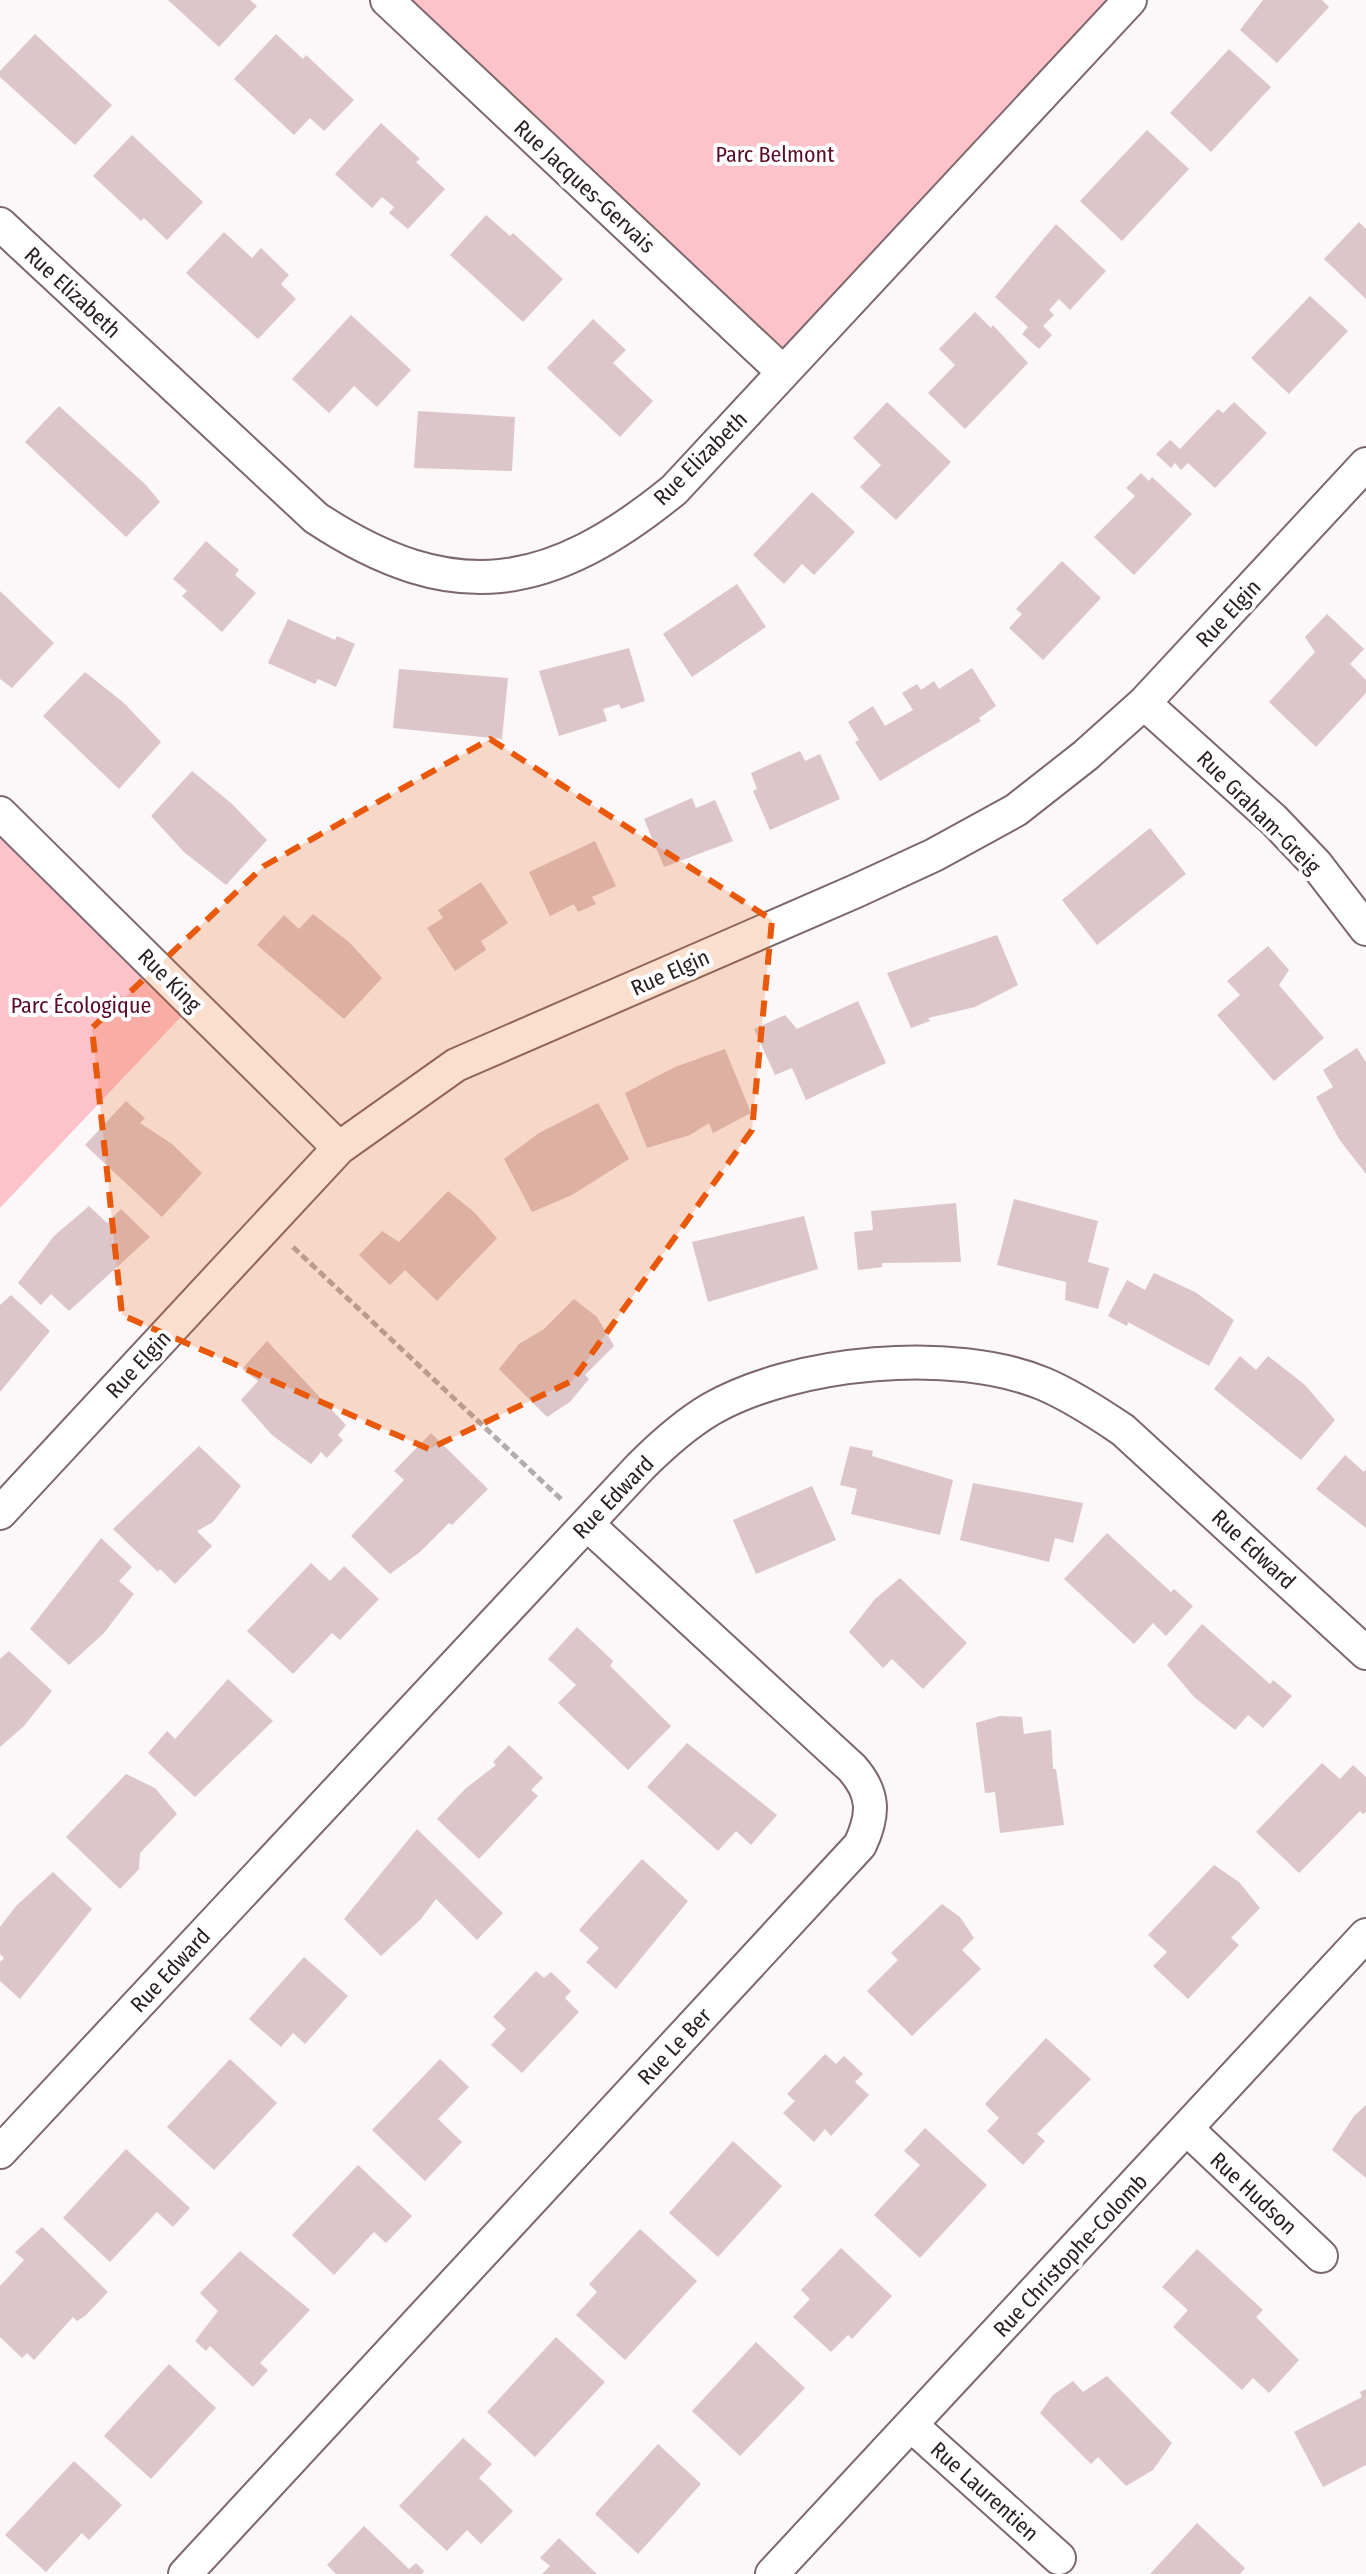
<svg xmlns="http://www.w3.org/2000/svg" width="1366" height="2574" font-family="'Fira Sans Condensed',sans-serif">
  <rect width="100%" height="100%" fill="#fcf7f8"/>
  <path fill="#fec2cb" d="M 387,0 L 1130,0 L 783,372 Z
    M 0,813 L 193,1004 L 0,1208 Z"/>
  <path fill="#dcc6c9" d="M 168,0 L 250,0 L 257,6 L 219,47 Z
    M 1263,0 L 1322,0 L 1329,7 L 1277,63 L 1240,30 Z
    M 35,34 L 112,105 L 75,145 L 0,77 L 0,71 Z
    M 276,34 L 303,59 L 306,55 L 354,100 L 324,131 L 310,118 L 294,135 L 234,79 Z
    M 1229,49 L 1271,87 L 1211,152 L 1170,113 Z
    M 381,123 L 420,159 L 416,162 L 445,189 L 408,229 L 389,213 L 394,207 L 382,197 L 372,208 L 335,174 Z
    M 1147,130 L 1189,169 L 1122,241 L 1080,201 Z
    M 132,135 L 203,202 L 167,240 L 144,218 L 141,221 L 93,176 Z
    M 486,215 L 510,236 L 513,233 L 563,279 L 523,322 L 450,255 Z
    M 1359,222 L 1366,229 L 1366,299 L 1324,259 Z
    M 1056,224 L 1106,271 L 1070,310 L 1059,299 L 1049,310 L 1054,315 L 1043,326 L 1052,335 L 1039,349 L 1022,334 L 1028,327 L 995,297 Z
    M 224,232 L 252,258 L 261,248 L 289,275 L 281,284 L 296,299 L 258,339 L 186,273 Z
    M 1310,296 L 1348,331 L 1289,394 L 1251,358 Z
    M 975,312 L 991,328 L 993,325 L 1028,363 L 965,429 L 928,393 L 955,365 L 939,349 Z
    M 351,315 L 411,370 L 377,407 L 354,386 L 329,413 L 292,379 Z
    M 593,319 L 626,350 L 613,363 L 653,401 L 620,437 L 547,368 Z
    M 887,402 L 951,462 L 896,520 L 860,487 L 881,465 L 853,438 Z
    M 1234,402 L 1267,433 L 1215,488 L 1188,463 L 1181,470 L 1175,463 L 1171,468 L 1156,454 L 1170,440 L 1180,449 L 1218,409 L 1223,413 Z
    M 59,406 L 146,485 L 160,502 L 126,537 L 25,442 Z
    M 418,411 L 515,417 L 512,471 L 414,468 Z
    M 1141,473 L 1149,481 L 1152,477 L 1192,514 L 1134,575 L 1094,537 L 1135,496 L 1126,488 Z
    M 812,492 L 855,532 L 814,575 L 802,564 L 784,584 L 753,555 Z
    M 206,541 L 239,570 L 235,575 L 256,593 L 222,632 L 182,596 L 187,591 L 173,579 Z
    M 1062,561 L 1101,598 L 1043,660 L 1009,628 L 1022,614 L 1016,609 Z
    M 737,584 L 766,627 L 692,677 L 663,634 Z
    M 0,591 L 54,643 L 12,688 L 0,679 Z
    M 1327,614 L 1364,649 L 1350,664 L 1366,680 L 1366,693 L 1316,747 L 1269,702 L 1315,652 L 1305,637 Z
    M 288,619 L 335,640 L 337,636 L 355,644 L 336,687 L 318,679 L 315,684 L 268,663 Z
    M 629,648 L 645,701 L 621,709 L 619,704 L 603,709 L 607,721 L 559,736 L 539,671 Z
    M 972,668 L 996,706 L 979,718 L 981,721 L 880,781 L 855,742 L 859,740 L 848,722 L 873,706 L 885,726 L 913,710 L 902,693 L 917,684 L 921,690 L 934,681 L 939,689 Z
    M 399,669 L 508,678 L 502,739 L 393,728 Z
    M 85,672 L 124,703 L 161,742 L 119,789 L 43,716 Z
    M 800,751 L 805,761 L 820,754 L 840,799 L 770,830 L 753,791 L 757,789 L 751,773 Z
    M 192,771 L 231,803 L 267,840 L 226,885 L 184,852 L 151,816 Z
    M 692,798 L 696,808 L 715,800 L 733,841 L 664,867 L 644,819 Z
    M 1150,828 L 1186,874 L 1097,945 L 1062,900 Z
    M 595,841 L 616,886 L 592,897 L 596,904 L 578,912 L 574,904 L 550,916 L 529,872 Z
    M 481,882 L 508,923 L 481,941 L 486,950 L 455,971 L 427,928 L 443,918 L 438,910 Z
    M 313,914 L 350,943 L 382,978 L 344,1019 L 257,945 L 284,915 L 299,929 Z
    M 997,935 L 1018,985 L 975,1007 L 928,1018 L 930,1021 L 911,1028 L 887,973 Z
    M 1268,946 L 1289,970 L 1279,985 L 1324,1038 L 1274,1081 L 1217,1015 L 1240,995 L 1227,981 Z
    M 858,1001 L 886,1063 L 806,1100 L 792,1068 L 775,1075 L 754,1029 L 785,1015 L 797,1029 Z
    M 1357,1048 L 1366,1062 L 1366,1174 L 1339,1139 L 1316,1097 L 1333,1087 L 1323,1070 Z
    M 725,1049 L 751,1113 L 713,1133 L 709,1123 L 690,1135 L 647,1148 L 625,1093 L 675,1067 Z
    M 126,1101 L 145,1118 L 140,1123 L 172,1144 L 202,1173 L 162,1217 L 85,1145 Z
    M 598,1103 L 629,1159 L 572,1195 L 532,1212 L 504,1159 L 539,1133 Z
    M 448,1191 L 474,1212 L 497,1238 L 437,1301 L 405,1270 L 390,1285 L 359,1255 L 382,1231 L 399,1242 Z
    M 1014,1199 L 1098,1221 L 1088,1262 L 1109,1268 L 1098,1309 L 1065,1300 L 1066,1282 L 997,1265 Z
    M 956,1203 L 961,1262 L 882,1263 L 882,1267 L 858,1270 L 854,1232 L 873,1230 L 871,1211 Z
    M 89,1206 L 107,1223 L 121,1209 L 150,1237 L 69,1311 L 51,1294 L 41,1305 L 18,1283 L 54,1236 Z
    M 804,1216 L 818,1269 L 708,1302 L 692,1242 Z
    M 1154,1273 L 1195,1292 L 1234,1320 L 1209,1366 L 1128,1322 L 1127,1326 L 1108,1316 L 1127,1280 L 1145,1290 Z
    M 11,1295 L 50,1331 L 0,1392 L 0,1305 Z
    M 574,1299 L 597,1317 L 614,1346 L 585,1375 L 589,1379 L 570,1402 L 547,1417 L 499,1369 L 519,1344 L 544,1329 Z
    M 267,1341 L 346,1425 L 338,1435 L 343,1440 L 327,1458 L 321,1452 L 311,1464 L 272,1435 L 241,1400 L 258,1381 L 242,1369 Z
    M 1240,1356 L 1256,1370 L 1268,1356 L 1305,1385 L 1335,1420 L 1301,1460 L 1214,1389 Z
    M 431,1433 L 488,1489 L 452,1525 L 449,1523 L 420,1552 L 390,1574 L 351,1536 L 404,1480 L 394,1471 Z
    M 199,1446 L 241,1486 L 213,1522 L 197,1531 L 212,1546 L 175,1584 L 160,1569 L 158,1572 L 113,1529 Z
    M 850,1446 L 873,1451 L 872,1456 L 953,1480 L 940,1535 L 851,1514 L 857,1489 L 840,1485 Z
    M 1345,1455 L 1364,1472 L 1366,1469 L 1366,1528 L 1316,1489 Z
    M 973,1483 L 1083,1503 L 1073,1543 L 1055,1538 L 1049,1562 L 960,1540 Z
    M 812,1486 L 836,1540 L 756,1574 L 733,1520 Z
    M 1107,1533 L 1171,1592 L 1174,1589 L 1193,1606 L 1166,1636 L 1153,1623 L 1134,1644 L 1064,1579 Z
    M 101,1538 L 132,1567 L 119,1581 L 134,1594 L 104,1633 L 69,1665 L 30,1629 Z
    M 311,1563 L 330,1581 L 344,1566 L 379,1599 L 340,1640 L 332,1633 L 293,1674 L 247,1631 Z
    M 900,1578 L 967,1643 L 923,1689 L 892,1659 L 883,1668 L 849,1632 L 875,1599 Z
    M 1202,1624 L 1270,1684 L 1273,1680 L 1292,1696 L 1263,1728 L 1248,1715 L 1235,1730 L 1194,1697 L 1167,1665 Z
    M 577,1627 L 613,1661 L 610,1666 L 671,1726 L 628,1770 L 558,1703 L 576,1685 L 548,1659 Z
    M 9,1651 L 52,1691 L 24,1726 L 0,1747 L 0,1659 Z
    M 228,1679 L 273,1721 L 195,1797 L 148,1753 L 167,1731 L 175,1739 Z
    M 1000,1716 L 1022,1717 L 1024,1734 L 1051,1730 L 1053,1769 L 1056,1769 L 1064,1825 L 1000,1833 L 995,1792 L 985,1793 L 976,1723 Z
    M 687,1743 L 777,1815 L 751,1845 L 736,1831 L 718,1851 L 647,1787 Z
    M 509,1745 L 543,1778 L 531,1790 L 538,1796 L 479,1859 L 437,1819 L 465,1789 L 496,1765 L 493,1762 Z
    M 1322,1763 L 1340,1779 L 1353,1765 L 1366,1777 L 1366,1812 L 1363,1814 L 1360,1811 L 1299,1873 L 1256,1832 Z
    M 126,1774 L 155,1788 L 177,1814 L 140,1853 L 139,1869 L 120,1889 L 66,1837 Z
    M 417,1829 L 503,1913 L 477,1940 L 436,1899 L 420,1920 L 381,1956 L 344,1919 Z
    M 642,1859 L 688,1901 L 616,1989 L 586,1962 L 599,1948 L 579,1930 Z
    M 1214,1865 L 1239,1882 L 1260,1908 L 1231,1938 L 1239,1945 L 1188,1999 L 1153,1966 L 1167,1952 L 1148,1935 Z
    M 53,1872 L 92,1909 L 20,1999 L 0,1981 L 0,1962 L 4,1958 L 0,1954 L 0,1927 L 16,1906 Z
    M 942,1904 L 960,1917 L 974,1938 L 962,1950 L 981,1969 L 912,2036 L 867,1991 L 898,1960 L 891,1953 Z
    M 304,1957 L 348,1996 L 305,2044 L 293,2033 L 281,2047 L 249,2019 Z
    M 536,1971 L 544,1978 L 551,1972 L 571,1991 L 565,1998 L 579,2012 L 522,2073 L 491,2045 L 506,2029 L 493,2017 Z
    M 1046,2038 L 1091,2079 L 1037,2134 L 1045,2141 L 1023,2165 L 987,2131 L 999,2118 L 985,2104 Z
    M 825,2054 L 836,2064 L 844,2056 L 863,2074 L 855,2082 L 869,2095 L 831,2136 L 825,2129 L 814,2142 L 783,2113 L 795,2101 L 787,2094 Z
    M 230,2059 L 277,2103 L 214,2170 L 167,2127 Z
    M 440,2059 L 469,2087 L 438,2119 L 462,2142 L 425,2181 L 372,2130 Z
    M 1366,2105 L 1366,2178 L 1332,2150 L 1354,2116 Z
    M 925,2128 L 987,2185 L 920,2258 L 874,2215 L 920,2165 L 904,2151 Z
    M 733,2141 L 782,2186 L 718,2257 L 669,2213 Z
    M 126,2149 L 190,2208 L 173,2227 L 157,2212 L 110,2262 L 63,2218 Z
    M 358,2165 L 412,2216 L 386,2243 L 374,2232 L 334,2275 L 292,2235 Z
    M 42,2227 L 108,2292 L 85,2316 L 77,2321 L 73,2317 L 34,2360 L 27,2353 L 22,2358 L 0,2337 L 0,2286 L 24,2260 L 15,2252 Z
    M 640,2229 L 697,2281 L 625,2360 L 576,2315 L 597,2292 L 589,2284 Z
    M 841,2248 L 892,2296 L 852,2339 L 848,2335 L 831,2352 L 793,2317 L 810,2299 L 801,2290 Z
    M 1197,2249 L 1263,2310 L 1256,2317 L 1299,2360 L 1269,2393 L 1253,2378 L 1242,2390 L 1173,2327 L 1188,2310 L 1162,2287 Z
    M 240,2251 L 310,2310 L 260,2363 L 268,2370 L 253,2387 L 210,2346 L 206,2351 L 195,2341 L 218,2311 L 200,2293 Z
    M 556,2337 L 605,2382 L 535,2457 L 487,2412 Z
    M 756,2342 L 805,2388 L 740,2456 L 692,2411 Z
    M 169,2364 L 216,2408 L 151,2479 L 104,2436 Z
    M 1107,2376 L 1172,2443 L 1153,2470 L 1126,2486 L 1098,2457 L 1091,2464 L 1040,2413 L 1053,2395 L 1073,2381 L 1083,2392 Z
    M 1366,2389 L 1366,2465 L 1323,2487 L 1294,2432 L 1362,2397 L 1360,2392 Z
    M 463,2438 L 492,2464 L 479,2478 L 513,2511 L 481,2544 L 467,2530 L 447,2551 L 399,2506 Z
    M 658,2444 L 701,2484 L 638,2554 L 595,2514 Z
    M 74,2461 L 122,2505 L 89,2540 L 82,2533 L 46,2572 L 5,2535 Z
    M 1197,2523 L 1245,2568 L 1240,2574 L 1150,2574 Z
    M 364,2526 L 409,2569 L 416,2563 L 424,2571 L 422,2574 L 336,2574 L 327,2565 Z
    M 559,2538 L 597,2574 L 542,2574 L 550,2566 L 540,2558 Z"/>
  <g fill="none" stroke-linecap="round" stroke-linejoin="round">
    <g stroke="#7c686b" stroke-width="36">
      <path id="street" d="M 387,0 L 783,372
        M 0,224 L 316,518 C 454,609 550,591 674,490 L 1130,0
        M 1144,703 L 1274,820 L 1316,864 L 1366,929
        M 0,813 L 339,1148
        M 0,1513 L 339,1148 L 456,1065 L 856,891 L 934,855 L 1016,810 L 1086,755 L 1144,703 L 1366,464
        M 1187,2129 L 1321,2256
        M 0,2152 L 640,1467 C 662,1445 684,1425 711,1409 C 795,1361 953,1346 1044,1384 C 1072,1396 1098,1413 1123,1430 L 1366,1653
        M 911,2425 L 1059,2558
        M 185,2574 L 860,1845 C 874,1815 875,1794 852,1768 L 587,1524
        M 772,2574 L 1366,1935"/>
    </g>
    <path stroke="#b2acad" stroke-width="5" stroke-dasharray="8 4" stroke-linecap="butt" d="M 293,1247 L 563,1501"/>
    <use href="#street" stroke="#fff" stroke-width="32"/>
  </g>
  <path fill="#e8590c" fill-opacity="0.2" stroke="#e8590c" stroke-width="6" stroke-dasharray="16 10" stroke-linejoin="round" d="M 490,739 L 772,920 L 752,1130 L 572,1381 L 429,1449 L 122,1315 L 92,1028 L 264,866 Z"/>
  <g text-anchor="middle" stroke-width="8" stroke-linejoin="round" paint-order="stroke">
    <g font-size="22" fill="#590c24" stroke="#fff">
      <text x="775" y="162">Parc Belmont</text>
      <text x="81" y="1013">Parc Écologique</text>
    </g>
    <g font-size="22" fill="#271f20" stroke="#fff">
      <text transform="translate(585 186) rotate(43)" y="8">Rue Jacques-Gervais</text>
      <text transform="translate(73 292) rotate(43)" y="8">Rue Elizabeth</text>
      <text transform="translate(700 458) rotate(-45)" y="8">Rue Elizabeth</text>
      <text transform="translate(1228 613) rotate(-47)" y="8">Rue Elgin</text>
      <text transform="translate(1259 812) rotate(45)" y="8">Rue Graham-Greig</text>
      <text transform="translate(670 972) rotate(-24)" y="8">Rue Elgin</text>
      <text transform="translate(170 980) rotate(45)" y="8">Rue King</text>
      <text transform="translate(138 1364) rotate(-47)" y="8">Rue Elgin</text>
      <text transform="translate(613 1497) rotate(-46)" y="8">Rue Edward</text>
      <text transform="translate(1254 1549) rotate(43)" y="8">Rue Edward</text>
      <text transform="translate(170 1970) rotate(-47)" y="8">Rue Edward</text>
      <text transform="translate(674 2046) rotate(-47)" y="8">Rue Le Ber</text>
      <text transform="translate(1254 2193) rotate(43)" y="8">Rue Hudson</text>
      <text transform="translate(1070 2255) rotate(-47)" y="8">Rue Christophe-Colomb</text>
      <text transform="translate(985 2491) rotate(42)" y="8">Rue Laurentien</text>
    </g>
  </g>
</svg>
